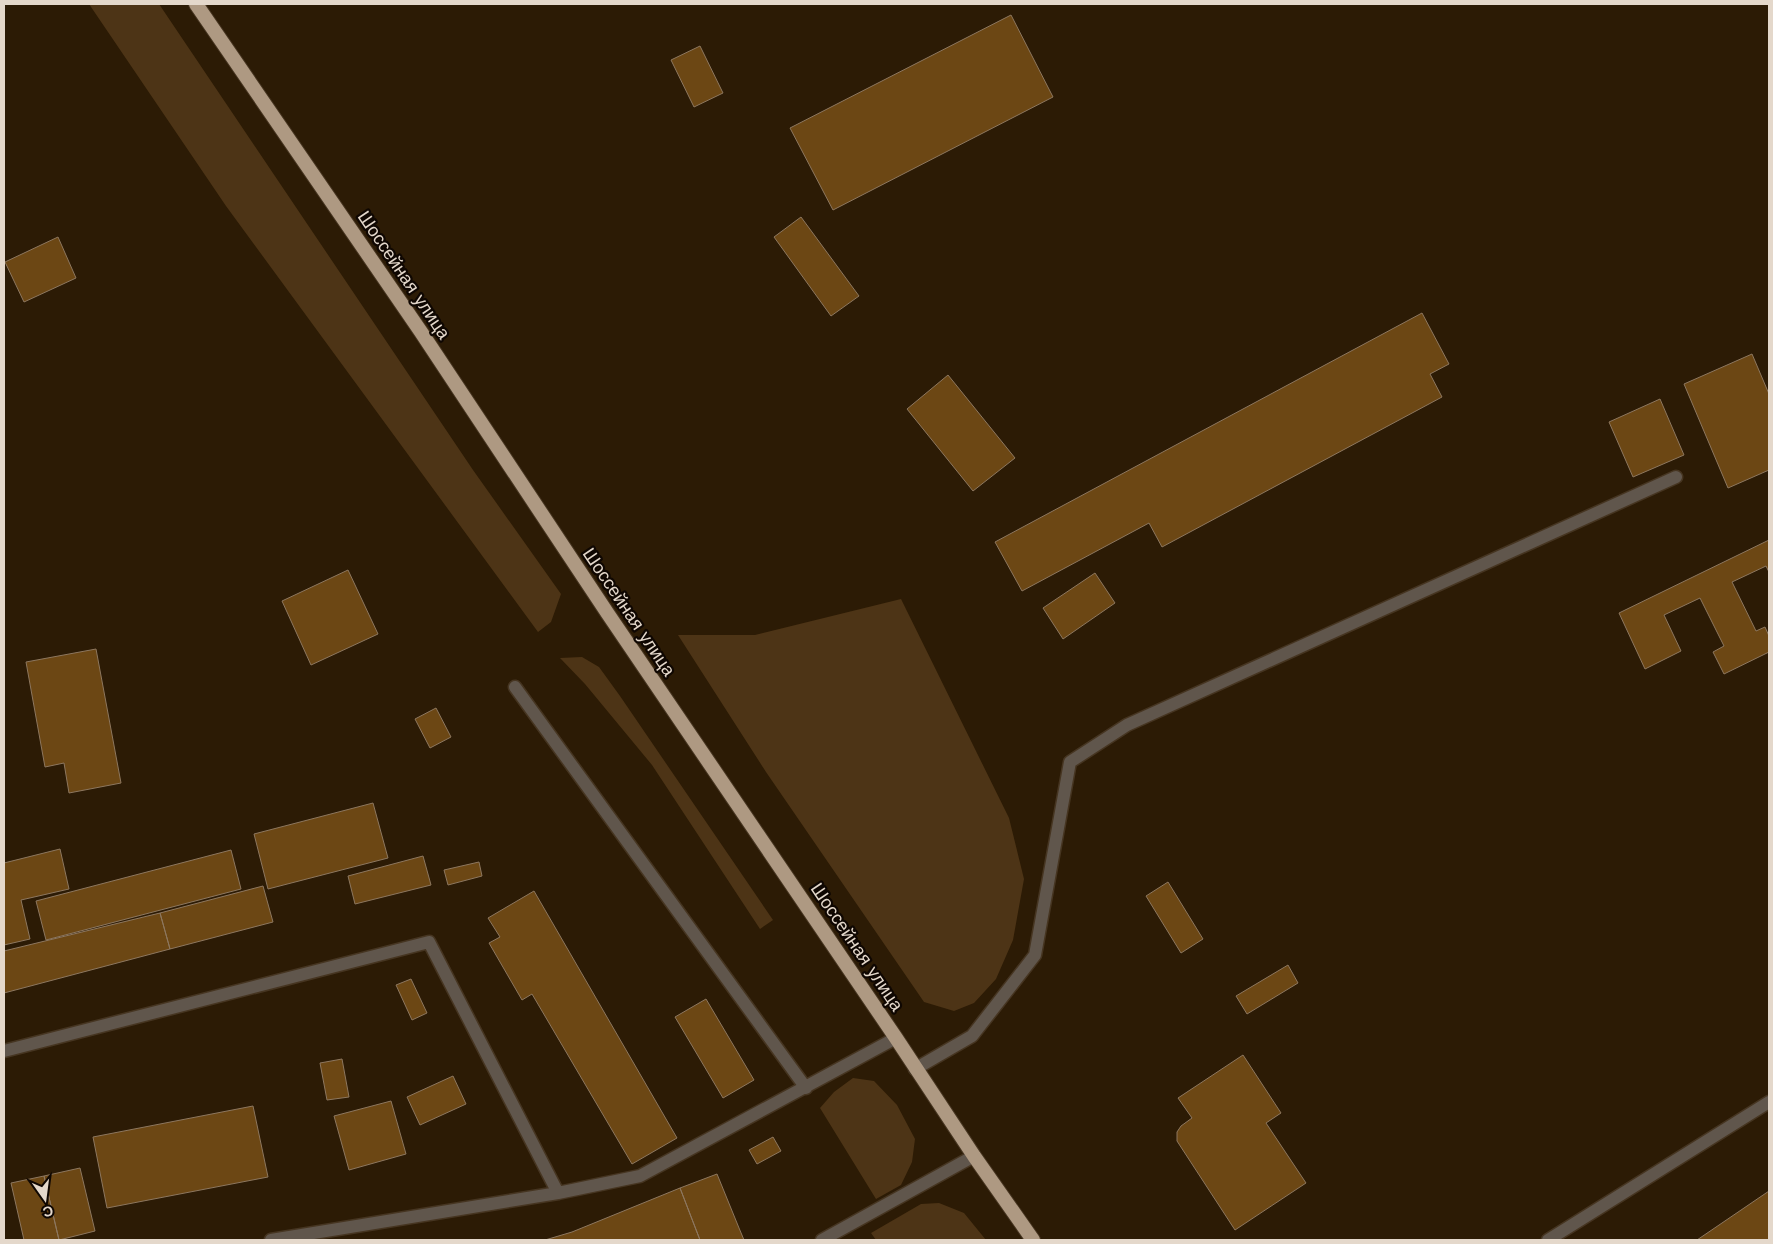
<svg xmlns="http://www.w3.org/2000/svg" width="1773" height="1244" font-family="'Work Sans',sans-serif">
  <rect width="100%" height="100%" fill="#2c1b05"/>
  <path fill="#4d3416" d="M 89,4 L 159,4 L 473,470 L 561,594 L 551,622 L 538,632 L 226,206 Z
    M 901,599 L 1009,818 L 1024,879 L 1013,940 L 996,979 L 974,1003 L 954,1011 L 924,1002 L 766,772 L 678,635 L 755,635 Z
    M 582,657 L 599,667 L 620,696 L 773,920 L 760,929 L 652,765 L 585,684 L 560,658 Z
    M 853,1078 L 874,1081 L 897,1105 L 915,1139 L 912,1162 L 901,1185 L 876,1199 L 820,1108 L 834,1092 Z
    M 939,1203 L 964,1213 L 986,1240 L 876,1240 L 871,1233 L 921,1204 Z"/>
  <path fill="#6c4714" stroke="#8d775f" d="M 1011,15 L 1053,97 L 833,210 L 790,128 Z
    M 700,46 L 723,93 L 694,107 L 671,60 Z
    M 801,217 L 859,296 L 831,316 L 774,237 Z
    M 58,237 L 76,278 L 24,302 L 5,262 Z
    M 1422,313 L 1449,364 L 1430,374 L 1442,397 L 1162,547 L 1149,523 L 1022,591 L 995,542 Z
    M 1752,354 L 1769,394 L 1769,470 L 1728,488 L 1684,384 Z
    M 948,375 L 1015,458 L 973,491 L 907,409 Z
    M 1660,399 L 1684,455 L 1633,477 L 1609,422 Z
    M 1769,540 L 1769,572 L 1766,566 L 1732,582 L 1756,631 L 1765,627 L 1769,636 L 1769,652 L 1724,674 L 1713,652 L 1724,646 L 1700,598 L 1664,615 L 1681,651 L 1645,669 L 1619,613 Z
    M 348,570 L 378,634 L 311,665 L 282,601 Z
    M 1095,573 L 1115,603 L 1063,639 L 1043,608 Z
    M 96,649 L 121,783 L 69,793 L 64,763 L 45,767 L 26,662 Z
    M 436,708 L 451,737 L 430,748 L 415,719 Z
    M 373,803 L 388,858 L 268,889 L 254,834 Z
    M 60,849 L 69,889 L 21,900 L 30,939 L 4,945 L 4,863 Z
    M 231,850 L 241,889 L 46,940 L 36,901 Z
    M 423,856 L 431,885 L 355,904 L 348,876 Z
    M 479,862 L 482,876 L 448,885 L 444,870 Z
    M 1168,882 L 1203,939 L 1181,953 L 1146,896 Z
    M 263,886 L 273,922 L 170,949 L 160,913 Z
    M 534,891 L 677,1138 L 632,1164 L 532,994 L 522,1000 L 489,943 L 500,937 L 488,918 Z
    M 160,913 L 170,949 L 4,993 L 4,951 Z
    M 1288,965 L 1298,983 L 1247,1014 L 1236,996 Z
    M 411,979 L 427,1013 L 412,1020 L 396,985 Z
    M 706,999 L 754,1080 L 723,1098 L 675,1017 Z
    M 1243,1055 L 1281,1113 L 1266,1123 L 1306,1183 L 1235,1230 L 1177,1141 L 1177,1132 L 1181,1126 L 1192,1118 L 1178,1098 Z
    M 342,1059 L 349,1097 L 327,1100 L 320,1063 Z
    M 453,1076 L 466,1104 L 420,1125 L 407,1097 Z
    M 391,1101 L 406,1154 L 349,1170 L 334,1116 Z
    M 253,1106 L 268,1177 L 107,1208 L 93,1137 Z
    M 773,1137 L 781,1151 L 757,1164 L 749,1150 Z
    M 80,1168 L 95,1231 L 59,1240 L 44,1176 Z
    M 717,1174 L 739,1228 L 744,1240 L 700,1240 L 680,1188 Z
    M 44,1176 L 59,1240 L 24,1240 L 11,1183 Z
    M 680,1188 L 700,1240 L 545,1240 L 572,1232 Z
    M 1769,1191 L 1769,1240 L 1697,1240 Z"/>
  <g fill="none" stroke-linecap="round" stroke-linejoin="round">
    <g stroke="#463521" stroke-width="15">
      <path id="service" d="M 515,687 L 806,1088
        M 4,1051 L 429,942 L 558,1193
        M 915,1069 L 972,1036 L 1035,955 L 1070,762 L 1127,725 L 1676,477
        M 271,1240 L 558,1193 L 640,1176 L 896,1038
        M 822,1240 L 974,1156
        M 1548,1240 L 1769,1102"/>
    </g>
    <g stroke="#463521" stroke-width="16">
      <path id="trunk" d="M 196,4 L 421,332 L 608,614 L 896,1038 L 974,1156 L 1033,1240"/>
    </g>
    <use href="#service" stroke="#60564c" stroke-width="12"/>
    <use href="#trunk" stroke="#ae9982" stroke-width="14"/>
  </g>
  <g text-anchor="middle" stroke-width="4.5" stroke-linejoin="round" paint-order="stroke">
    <g font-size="18" fill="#e4d8cb" stroke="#0f0702">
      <text transform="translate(404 275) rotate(56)" y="6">Шоссейная улица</text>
      <text transform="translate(629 612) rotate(56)" y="6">Шоссейная улица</text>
      <text transform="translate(857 947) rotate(56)" y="6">Шоссейная улица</text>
    </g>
  </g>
  <rect width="1773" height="1244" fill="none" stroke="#e4d8cb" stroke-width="10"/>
  <g transform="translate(45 1199) rotate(166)" stroke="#0f0702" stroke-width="4" paint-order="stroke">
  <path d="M0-4L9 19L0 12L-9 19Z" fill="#e4d8cb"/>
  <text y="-8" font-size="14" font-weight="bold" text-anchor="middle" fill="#e4d8cb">С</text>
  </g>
</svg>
